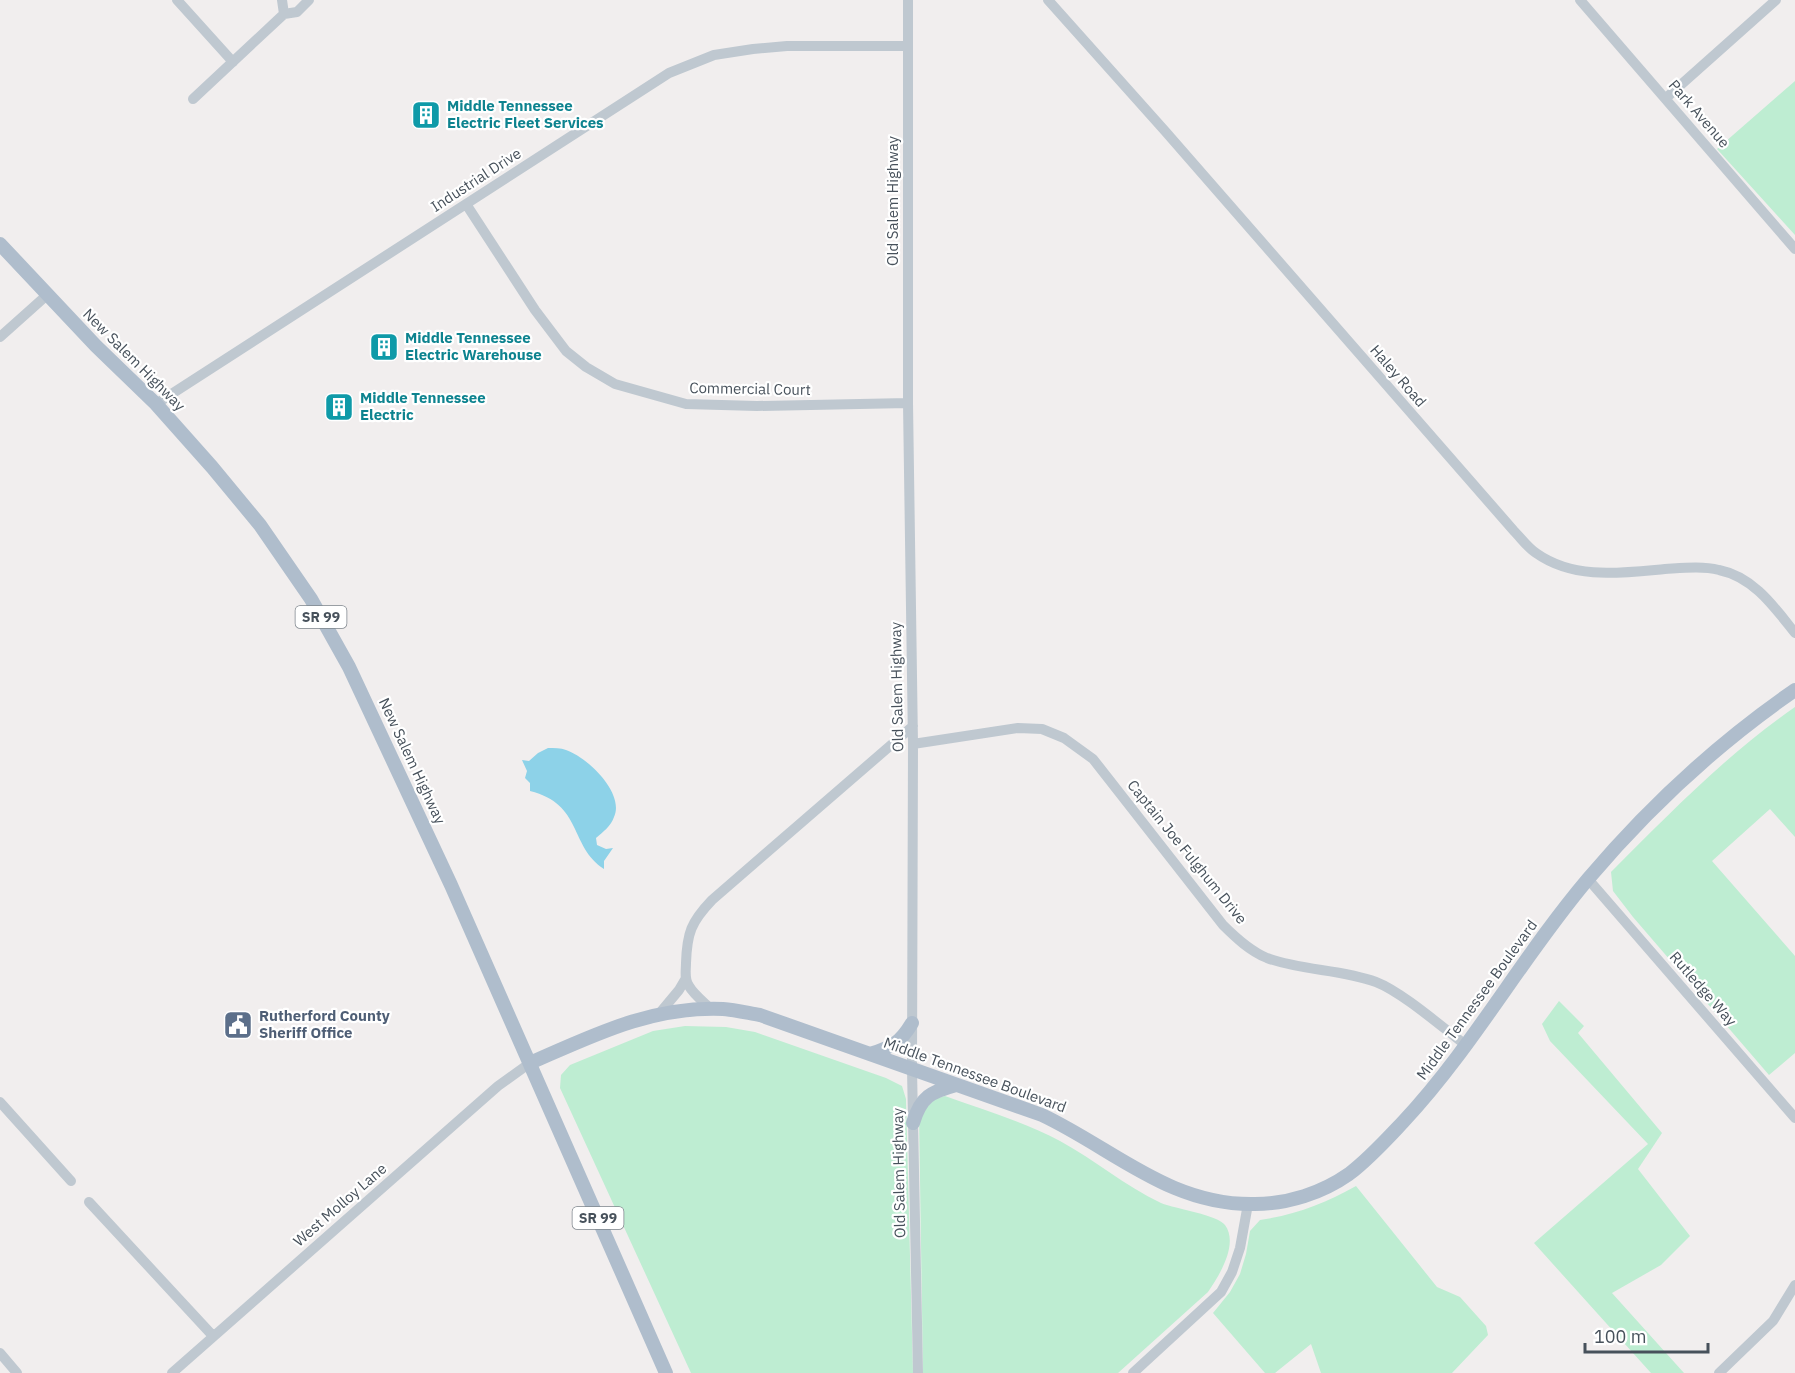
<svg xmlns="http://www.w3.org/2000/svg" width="1795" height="1373" font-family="'IBM Plex Sans',sans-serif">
  <rect width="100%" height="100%" fill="#f1eeee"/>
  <path fill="#beedd2" d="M 1795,81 L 1795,235 L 1717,149 Z
    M 1795,707 L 1795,837 L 1770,809 L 1712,861 L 1795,956 L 1795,1053 L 1769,1075 L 1633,917 L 1613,891 L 1611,872 C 1669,814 1727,754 1795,707 Z
    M 1559,1001 L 1584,1026 L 1578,1033 L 1662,1133 L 1638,1169 L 1690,1236 L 1661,1265 L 1612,1293 L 1684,1373 L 1651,1373 L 1534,1243 L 1648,1144 L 1550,1041 L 1542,1024 Z
    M 685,1026 L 726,1027 L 755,1032 L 886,1078 L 902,1086 L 906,1099 L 913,1373 L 691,1373 L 560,1088 L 561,1075 L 570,1065 L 653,1031 Z
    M 945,1096 C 984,1110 1024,1122 1060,1141 C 1095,1160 1125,1186 1161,1203 C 1176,1209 1218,1215 1225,1225 C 1239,1244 1219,1276 1208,1292 L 1118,1373 L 923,1373 L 919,1115 L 935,1099 Z
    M 1356,1186 L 1437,1287 L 1460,1297 L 1486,1326 L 1488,1335 L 1452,1373 L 1321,1373 L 1311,1344 L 1275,1373 L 1265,1373 L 1213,1313 L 1230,1292 L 1240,1274 L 1246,1254 L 1250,1231 L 1260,1220 C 1295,1215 1326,1203 1356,1186 Z"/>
  <path fill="#8dd2e8" d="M 548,748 C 554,748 561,748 566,750 C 587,757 625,793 614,817 C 611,826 603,832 596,838 L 597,845 L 606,849 L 613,848 L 604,861 L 604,869 C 569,846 583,804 530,791 L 530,783 L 525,778 L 527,771 L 522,760 L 529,761 L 538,753 Z"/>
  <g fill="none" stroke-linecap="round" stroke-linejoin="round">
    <path stroke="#bfc8d0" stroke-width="10" d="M 177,0 L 233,62
      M 282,0 L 284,14 L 297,12 L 309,0
      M 908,0 L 908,403 L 913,744 L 912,1069 L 918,1373
      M 1048,0 L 1165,131 L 1514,531 C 1521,538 1528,548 1536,553 C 1574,580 1621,573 1665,569 C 1683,568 1702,566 1719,570 C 1754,577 1775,608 1795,633
      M 1580,0 L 1795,249
      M 1666,98 L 1776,0
      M 193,99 L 284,14
      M 466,204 L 535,310 L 566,351 L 586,367 L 615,384 L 686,404 L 757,406 L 908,403
      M 0,337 L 47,295
      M 156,404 L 669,73 L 714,55 L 753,49 L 787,46 L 908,46
      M 913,744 L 1018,728 L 1042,729 L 1064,738 L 1093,759 L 1223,925 C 1236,938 1250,951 1267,958 C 1302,971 1341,969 1376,982 C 1402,992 1443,1028 1467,1046
      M 1588,879 L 1795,1118
      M 712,1010 C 705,1003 694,995 689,986 C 684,979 686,971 686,963 C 687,933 691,922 712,900 L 913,726
      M 659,1014 L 679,990 L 686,978
      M 0,1102 L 71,1181
      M 89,1202 L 213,1336
      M 0,1353 L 17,1373
      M 172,1373 L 498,1086 L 530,1063
      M 1133,1373 L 1221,1292 L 1232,1272 L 1240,1248 L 1248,1204
      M 1719,1373 L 1773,1321 L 1795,1285"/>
    <path stroke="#afbdcc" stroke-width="14" d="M 0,244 L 96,346 L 156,404 L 212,467 L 260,525 L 311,599 L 349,667 L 451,885 L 666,1373
      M 870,1054 C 892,1047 900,1043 912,1023
      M 530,1063 C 594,1035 651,1006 723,1009 C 735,1010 748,1013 760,1015 L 1042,1115 C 1114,1149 1170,1206 1255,1204 C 1288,1204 1322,1193 1349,1174 C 1369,1159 1386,1140 1403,1122 C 1473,1047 1522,957 1588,879 C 1649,807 1718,743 1795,690
      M 913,1123 C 921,1096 931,1092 956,1085"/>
  </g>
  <defs>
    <g id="building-square" transform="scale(1.5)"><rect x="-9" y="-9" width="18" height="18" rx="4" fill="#0f9aa8" stroke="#fff"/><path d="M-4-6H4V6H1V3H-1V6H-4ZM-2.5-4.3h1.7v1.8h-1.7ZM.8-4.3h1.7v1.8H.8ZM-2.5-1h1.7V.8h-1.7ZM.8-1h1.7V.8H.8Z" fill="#fff"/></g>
    <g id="civic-square" transform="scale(1.5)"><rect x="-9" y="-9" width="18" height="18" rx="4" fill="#5c6f8a" stroke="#fff"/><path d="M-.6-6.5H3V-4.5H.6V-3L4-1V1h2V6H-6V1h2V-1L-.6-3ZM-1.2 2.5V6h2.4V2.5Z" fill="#fff"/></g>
  </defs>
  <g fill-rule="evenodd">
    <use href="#building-square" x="426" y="115"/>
    <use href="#building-square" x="384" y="347"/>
    <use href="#building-square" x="339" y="407"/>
    <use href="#civic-square" x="238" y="1025"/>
  </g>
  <g text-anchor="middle" stroke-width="4.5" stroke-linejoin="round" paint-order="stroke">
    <g fill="#fff" stroke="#7e858c" stroke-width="1.5">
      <rect x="295.5" y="606" width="51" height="22" rx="4.5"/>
      <rect x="572.5" y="1207" width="51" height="22" rx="4.5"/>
    </g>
    <g font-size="14" font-weight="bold" fill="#47515b">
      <text x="321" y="622">SR 99</text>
      <text x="598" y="1223">SR 99</text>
    </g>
    <g font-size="15" font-weight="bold" fill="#0d838f" stroke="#fff" text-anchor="start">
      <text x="447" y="111">Middle Tennessee<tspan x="447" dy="17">Electric Fleet Services</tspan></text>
      <text x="405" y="343">Middle Tennessee<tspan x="405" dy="17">Electric Warehouse</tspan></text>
      <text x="360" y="403">Middle Tennessee<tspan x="360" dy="17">Electric</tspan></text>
    </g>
    <g font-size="15" fill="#47515b" stroke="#fff">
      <text transform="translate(1699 114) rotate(49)" y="5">Park Avenue</text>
      <text transform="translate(476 180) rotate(-33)" y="5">Industrial Drive</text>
      <text transform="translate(893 201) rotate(-90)" y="5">Old Salem Highway</text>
      <text transform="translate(134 360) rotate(45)" y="5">New Salem Highway</text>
      <text transform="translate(1398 376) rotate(49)" y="5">Haley Road</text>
      <text transform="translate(750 389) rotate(1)" y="5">Commercial Court</text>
      <text transform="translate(897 687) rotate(-91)" y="5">Old Salem Highway</text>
      <text transform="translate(412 761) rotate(65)" y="5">New Salem Highway</text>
      <text transform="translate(1187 852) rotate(51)" y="5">Captain Joe Fulghum Drive</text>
      <text transform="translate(1703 989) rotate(49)" y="5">Rutledge Way</text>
      <text transform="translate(1477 1000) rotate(-54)" y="5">Middle Tennessee Boulevard</text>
      <text transform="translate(975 1075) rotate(20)" y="5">Middle Tennessee Boulevard</text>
      <text transform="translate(899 1173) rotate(-91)" y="5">Old Salem Highway</text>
      <text transform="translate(340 1205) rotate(-41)" y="5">West Molloy Lane</text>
    </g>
    <g font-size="15" font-weight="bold" fill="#4e5e75" stroke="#fff" text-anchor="start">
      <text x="259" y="1021">Rutherford County<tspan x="259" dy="17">Sheriff Office</tspan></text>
    </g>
  </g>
  <path d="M1585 1343v9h123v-9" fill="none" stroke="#47515b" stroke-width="3"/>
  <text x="1594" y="1343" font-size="18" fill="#47515b" stroke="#ffffff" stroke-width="4.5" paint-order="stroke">100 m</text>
</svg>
